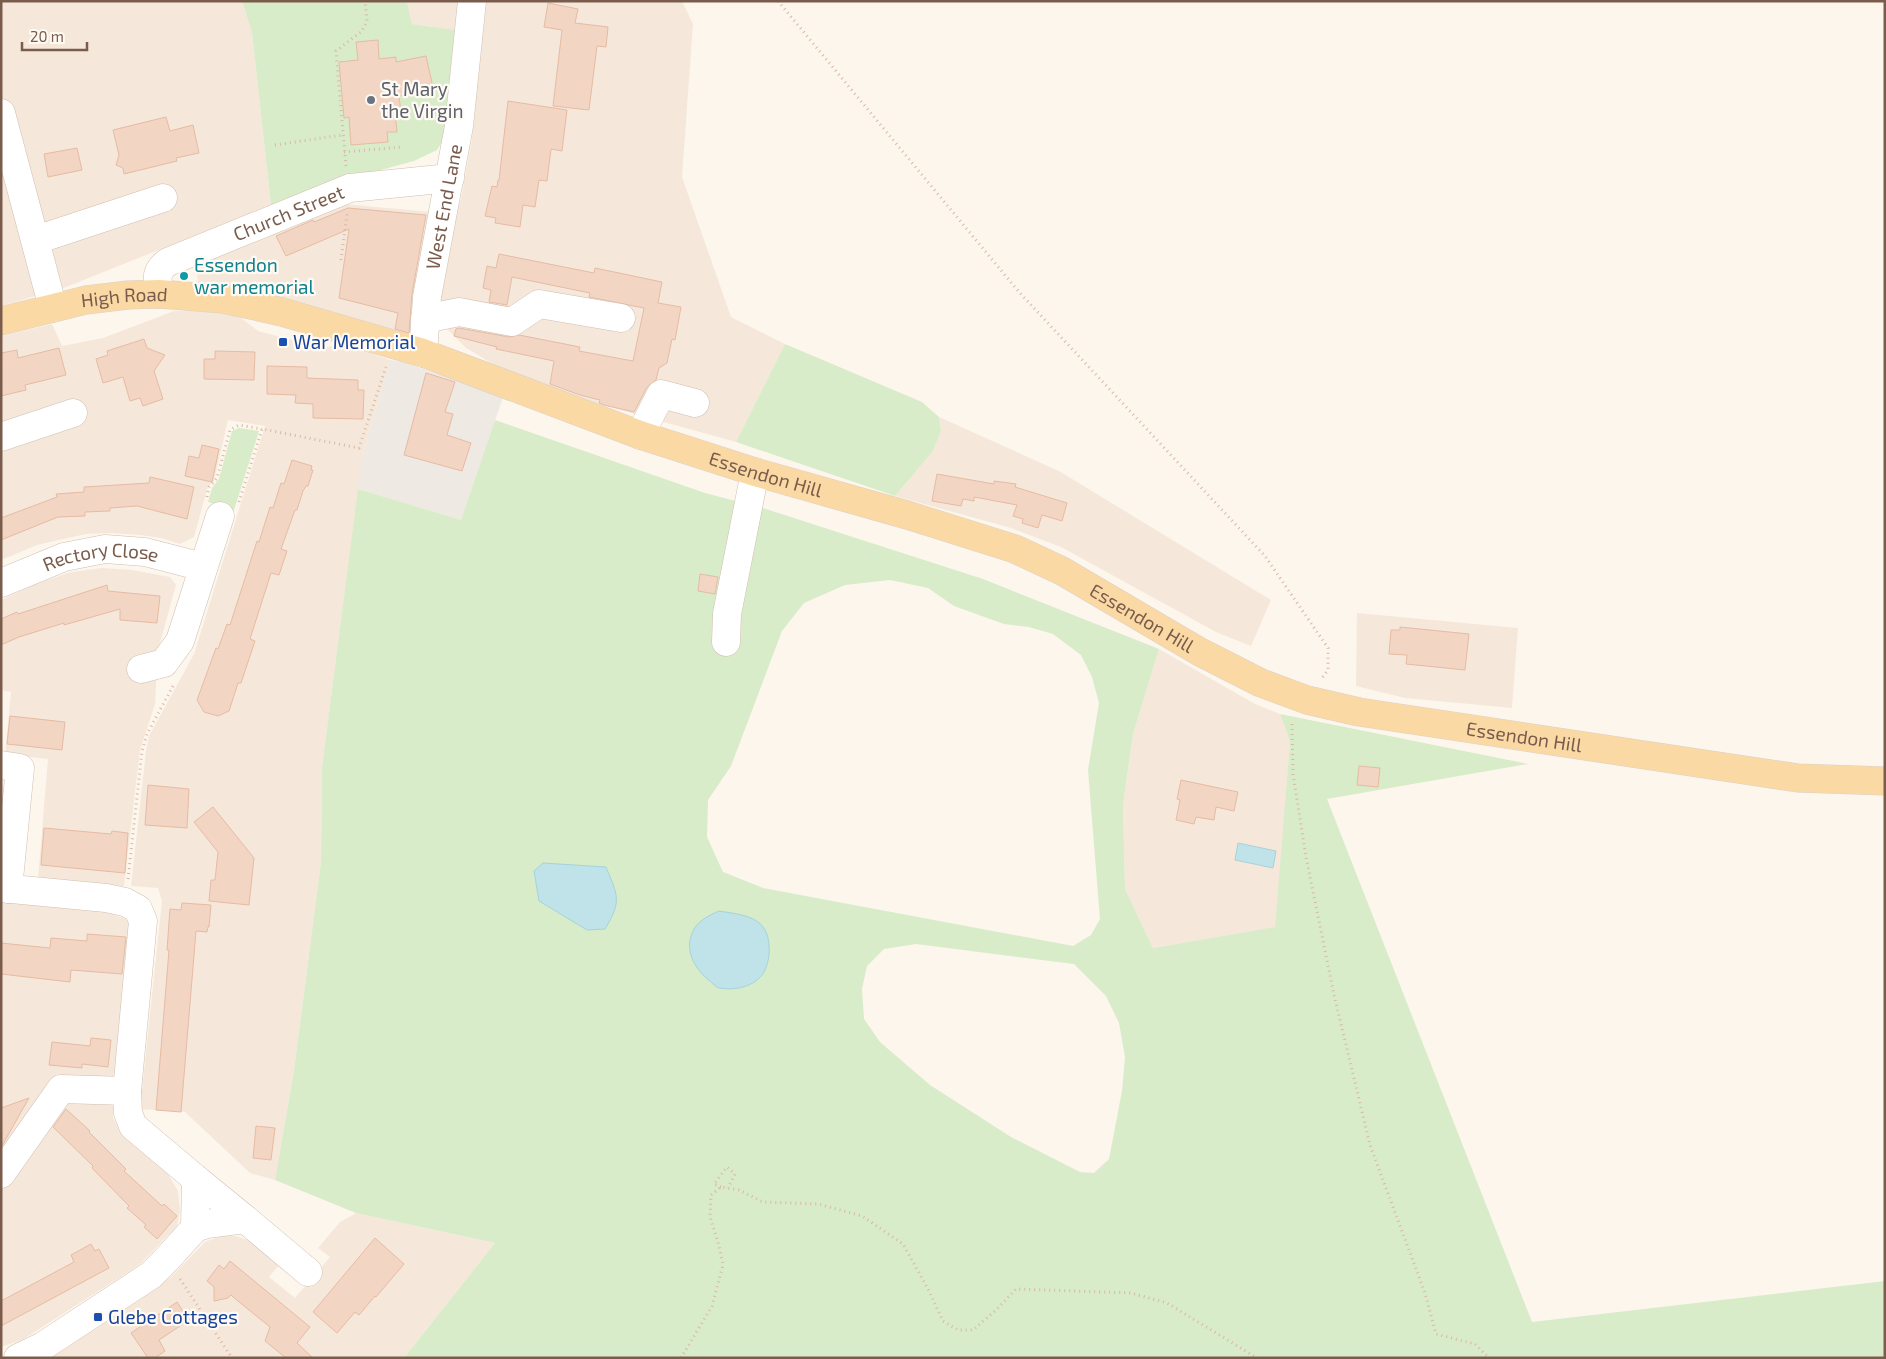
<svg xmlns="http://www.w3.org/2000/svg" width="1886" height="1359" font-family="'Exo 2',sans-serif">
  <rect width="100%" height="100%" fill="#fdf6ec"/>
  <path fill="#f5e8da" d="M 1,1 L 242,1 L 252,33 L 271,205 L 66,287 L 1,306 Z
    M 407,1 L 463,1 L 456,30 L 412,24 Z
    M 482,1 L 682,1 L 693,24 L 682,177 L 731,317 L 785,344 L 736,442 L 552,391 L 513,376 L 466,348 L 447,329 L 437,308 L 441,258 L 461,199 L 472,139 L 479,19 Z
    M 344,204 L 432,212 L 410,338 L 290,300 L 240,287 L 198,283 L 196,267 L 296,219 Z
    M 174,311 L 213,311 L 239,316 L 258,331 L 323,348 L 344,343 L 390,360 L 363,455 L 322,767 L 321,862 L 294,1070 L 275,1180 L 250,1173 L 185,1112 L 140,1109 L 162,901 L 158,888 L 131,886 L 146,751 L 149,736 L 194,654 L 265,426 L 228,420 L 214,481 L 208,486 L 194,537 L 180,544 L 161,538 L 140,535 L 110,533 L 86,534 L 37,545 L 1,560 L 1,336 L 52,324 L 62,346 L 103,338 Z
    M 939,417 L 1059,471 L 1271,600 L 1251,646 L 1216,632 L 1061,547 L 1011,528 L 895,496 L 933,451 L 941,431 Z
    M 102,568 L 132,570 L 170,577 L 176,585 L 158,650 L 155,704 L 140,750 L 124,886 L 38,879 L 48,759 L 5,754 L 11,692 L 1,690 L 1,600 L 36,584 L 71,572 Z
    M 1357,613 L 1518,628 L 1512,708 L 1405,698 L 1356,686 Z
    M 1159,649 L 1255,704 L 1280,714 L 1290,742 L 1276,927 L 1153,948 L 1125,889 L 1123,805 L 1133,734 Z
    M 1,900 L 106,911 L 132,922 L 115,1083 L 63,1082 L 1,1155 Z
    M 71,1093 L 113,1098 L 113,1118 L 121,1134 L 165,1169 L 178,1191 L 180,1210 L 177,1226 L 139,1265 L 22,1340 L 1,1347 L 1,1186 Z
    M 356,1213 L 495,1243 L 404,1358 L 48,1358 L 171,1277 L 205,1242 L 221,1236 L 236,1236 L 253,1242 L 279,1265 L 269,1277 L 295,1298 L 330,1257 L 318,1248 L 340,1222 Z"/>
  <path fill="#efe9e4" d="M 390,360 L 403,362 L 503,397 L 461,520 L 358,489 L 363,455 Z"/>
  <path fill="#d8ecc9" fill-rule="evenodd" d="M 242,1 L 407,1 L 412,24 L 456,30 L 452,125 L 437,150 L 414,161 L 325,185 L 271,205 L 252,33 Z
    M 785,344 L 922,402 L 939,417 L 941,431 L 933,451 L 895,496 L 736,442 Z
    M 495,420 L 705,493 L 766,509 L 983,579 L 1159,649 L 1133,734 L 1123,805 L 1125,889 L 1153,948 L 1275,927 L 1290,742 L 1280,714 L 1528,764 L 1327,799 L 1532,1322 L 1885,1281 L 1885,1358 L 404,1358 L 495,1243 L 356,1213 L 275,1180 L 294,1070 L 321,862 L 322,767 L 358,489 L 461,520 ZM 890,580 L 928,588 L 954,606 L 1004,624 L 1029,627 L 1053,634 L 1081,655 L 1092,677 L 1099,703 L 1088,770 L 1100,919 L 1091,935 L 1073,946 L 763,888 L 723,872 L 707,837 L 708,800 L 731,766 L 782,631 L 804,603 L 845,585 ZM 539,901 L 605,929 L 587,929 ZM 916,944 L 1074,964 L 1106,996 L 1119,1023 L 1125,1057 L 1122,1091 L 1109,1159 L 1094,1173 L 1080,1172 L 1011,1137 L 930,1085 L 880,1042 L 864,1019 L 862,989 L 867,966 L 884,949 Z
    M 239,428 L 259,431 L 234,510 L 208,502 L 212,488 L 219,479 L 232,431 Z"/>
  <path fill="#bfe3e8" stroke="#a5d3da" d="M 1238,843 L 1276,851 L 1273,868 L 1235,860 Z
    M 543,863 L 606,867 C 618,896 622,901 605,929 L 587,930 L 539,901 L 534,871 Z
    M 719,911 C 743,915 768,916 769,946 C 770,954 768,964 764,972 C 756,986 736,991 720,988 C 717,988 713,984 711,982 C 694,969 683,949 694,929 C 699,920 710,915 719,911 Z"/>
  <path fill="#f3d5c3" stroke="#e6bba3" d="M 548,3 L 578,9 L 575,23 L 608,27 L 606,47 L 597,46 L 589,110 L 553,106 L 562,30 L 544,27 Z
    M 378,40 L 379,59 L 396,57 L 396,62 L 426,56 L 434,92 L 399,96 L 401,113 L 395,113 L 397,132 L 387,132 L 388,142 L 351,145 L 349,117 L 344,118 L 339,62 L 358,60 L 356,42 Z
    M 508,101 L 567,110 L 562,151 L 551,149 L 547,181 L 539,180 L 535,207 L 523,205 L 520,227 L 495,223 L 496,218 L 485,216 L 492,186 L 497,187 L 498,180 L 499,180 Z
    M 166,117 L 170,131 L 193,125 L 199,153 L 176,158 L 177,161 L 124,174 L 123,168 L 116,165 L 119,155 L 113,130 Z
    M 77,148 L 82,170 L 48,177 L 44,154 Z
    M 348,208 L 426,215 L 412,294 L 409,333 L 395,329 L 398,313 L 339,298 L 349,229 L 286,256 L 276,236 L 313,220 L 314,222 Z
    M 499,254 L 594,273 L 595,268 L 662,282 L 658,303 L 681,307 L 675,340 L 672,339 L 667,363 L 659,368 L 656,380 L 647,387 L 634,412 L 604,405 L 599,403 L 600,400 L 580,395 L 550,384 L 554,361 L 496,349 L 497,347 L 454,336 L 456,329 L 459,328 L 509,337 L 519,335 L 580,347 L 579,351 L 633,361 L 644,308 L 589,297 L 590,293 L 512,277 L 507,305 L 489,302 L 491,290 L 483,288 L 487,266 L 496,268 Z
    M 144,339 L 147,348 L 165,355 L 154,371 L 163,399 L 143,406 L 140,398 L 130,401 L 123,377 L 103,383 L 96,359 L 108,355 L 107,351 Z
    M 59,348 L 66,375 L 25,385 L 26,390 L 1,396 L 1,353 L 17,350 L 18,358 Z
    M 215,351 L 255,352 L 254,380 L 204,379 L 204,359 L 215,359 Z
    M 267,366 L 307,367 L 307,378 L 358,380 L 358,390 L 364,390 L 363,419 L 313,418 L 313,404 L 295,403 L 296,395 L 267,394 Z
    M 426,373 L 455,382 L 445,412 L 453,414 L 447,435 L 471,443 L 462,471 L 404,455 Z
    M 202,445 L 219,449 L 212,482 L 185,476 L 189,456 L 199,458 Z
    M 292,460 L 312,466 L 311,470 L 313,470 L 308,486 L 306,486 L 303,491 L 297,510 L 295,510 L 281,549 L 287,551 L 279,575 L 271,573 L 250,639 L 255,641 L 241,683 L 238,683 L 229,711 L 218,716 L 204,712 L 197,700 L 216,648 L 218,649 L 227,624 L 230,625 L 257,541 L 259,542 L 270,507 L 273,508 L 281,483 L 284,484 Z
    M 937,474 L 994,484 L 994,481 L 1016,484 L 1015,487 L 1067,503 L 1062,521 L 1042,515 L 1038,528 L 1022,523 L 1023,519 L 1013,516 L 1017,505 L 974,497 L 974,501 L 963,499 L 961,506 L 932,501 Z
    M 150,477 L 194,487 L 187,519 L 137,506 L 110,508 L 110,511 L 85,512 L 85,516 L 58,517 L 1,540 L 1,518 L 57,497 L 56,494 L 84,492 L 84,487 L 149,483 Z
    M 700,574 L 718,577 L 715,594 L 698,591 Z
    M 107,585 L 108,591 L 160,596 L 157,623 L 120,620 L 120,609 L 64,625 L 64,623 L 19,637 L 1,645 L 1,619 L 17,612 L 18,614 Z
    M 1400,627 L 1469,634 L 1465,670 L 1406,664 L 1407,655 L 1389,654 L 1391,630 L 1400,630 Z
    M 10,716 L 65,722 L 62,750 L 7,744 Z
    M 1359,766 L 1380,768 L 1378,787 L 1357,785 Z
    M 1181,780 L 1238,792 L 1234,811 L 1216,807 L 1214,820 L 1196,817 L 1194,824 L 1176,820 L 1180,800 L 1177,799 Z
    M 148,785 L 189,789 L 187,828 L 145,825 Z
    M 213,807 L 254,858 L 249,905 L 209,901 L 211,880 L 215,880 L 218,852 L 194,822 Z
    M 44,828 L 111,834 L 112,831 L 128,833 L 125,873 L 41,865 Z
    M 182,903 L 211,905 L 209,927 L 208,927 L 207,932 L 196,931 L 181,1112 L 156,1110 L 169,950 L 167,950 L 170,909 L 181,910 Z
    M 87,934 L 126,937 L 122,974 L 71,970 L 70,982 L 1,974 L 1,943 L 50,948 L 51,938 L 87,941 Z
    M 91,1038 L 111,1040 L 108,1067 L 82,1064 L 82,1068 L 49,1065 L 52,1042 L 90,1046 Z
    M 29,1098 L 3,1144 L 1,1147 L 1,1108 Z
    M 66,1109 L 90,1131 L 89,1132 L 126,1169 L 124,1171 L 162,1206 L 164,1204 L 177,1216 L 157,1239 L 144,1227 L 146,1225 L 127,1208 L 129,1206 L 92,1168 L 93,1166 L 53,1127 Z
    M 256,1126 L 275,1128 L 271,1160 L 253,1158 Z
    M 375,1238 L 404,1264 L 376,1297 L 375,1296 L 359,1315 L 355,1312 L 337,1333 L 313,1312 Z
    M 91,1244 L 95,1251 L 99,1249 L 109,1268 L 1,1326 L 1,1301 L 74,1262 L 71,1255 Z
    M 230,1261 L 310,1327 L 297,1343 L 313,1358 L 286,1358 L 265,1341 L 270,1327 L 233,1297 L 231,1295 L 228,1298 L 214,1301 L 214,1287 L 207,1281 L 219,1265 L 224,1269 Z
    M 177,1302 L 189,1320 L 159,1340 L 165,1351 L 155,1358 L 148,1358 L 131,1333 Z"/>
  <g fill="none" stroke-linecap="round" stroke-linejoin="round">
    <g stroke="#d1beb0" stroke-width="29">
      <g id="minor">
        <path d="M 1,113 L 53,308"/>
        <path d="M 36,240 L 163,198"/>
        <path id="s1" d="M 159,294 C 157,279 155,271 168,262 L 350,188 L 450,178"/>
        <path d="M 425,319 L 459,312 L 512,322 L 539,304 L 621,318"/>
        <path id="s2" d="M 423,353 L 427,297 L 459,126 L 472,1"/>
        <path d="M 640,435 L 661,394 L 695,403"/>
        <path d="M 1,437 L 73,413"/>
        <path id="s3" d="M 1,583 L 64,557 L 105,549 L 145,552 L 203,567"/>
        <path d="M 726,642 L 727,614 L 755,472"/>
        <path d="M 141,669 L 164,663 L 180,641 L 220,516"/>
        <path d="M 1,765 L 20,768 L 8,889"/>
        <path d="M 1,888 L 106,898 L 125,902 L 138,909 L 143,921 L 127,1091 L 128,1113 L 133,1126 L 196,1179 L 195,1228"/>
        <path d="M 1,1174 L 61,1089 L 127,1091"/>
        <path d="M 196,1179 L 245,1219"/>
        <path d="M 18,1358 L 43,1346 L 151,1275 L 166,1260 L 195,1228 L 207,1224 L 245,1219 L 308,1272"/>
      </g>
    </g>
    <g stroke="#dad1cd" stroke-width="29">
      <g id="major">
        <path id="s4" d="M 1,321 L 86,300 L 128,295 L 159,294 L 223,299 L 282,312 L 423,353 L 640,435 L 755,472 L 907,515 L 1015,549 L 1062,571 L 1200,652 L 1261,683 L 1307,700 L 1359,712 L 1798,778 L 1885,781"/>
      </g>
    </g>
    <path stroke="#d9b8a5" stroke-width="3" stroke-dasharray="1 4" stroke-linecap="butt" d="M 778,1 L 1019,292 L 1265,556 L 1328,648 L 1328,670 L 1322,678
      M 275,145 L 342,135
      M 344,152 L 402,147
      M 346,166 L 336,51 L 362,31 L 367,21 L 365,1
      M 341,260 L 347,214
      M 207,497 L 209,487 L 217,478 L 230,430 L 239,425 L 262,429
      M 239,502 L 262,429 L 359,448 L 386,367
      M 1292,724 L 1293,774 L 1306,857 L 1334,995 L 1370,1145 L 1425,1293 L 1436,1334 L 1475,1344 L 1489,1358
      M 128,879 L 142,751 L 147,734 L 173,686
      M 721,1187 L 714,1184 L 727,1167 L 735,1174 L 728,1188
      M 180,1279 L 232,1358
      M 681,1358 L 712,1306 L 723,1265 L 718,1242 L 710,1217 L 711,1195 L 721,1187 L 739,1190 L 763,1202 L 818,1204 L 862,1216 L 903,1244 L 928,1289 L 943,1321 L 958,1330 L 973,1330 L 996,1310 L 1016,1289 L 1131,1293 L 1167,1303 L 1257,1358"/>
    <use href="#minor" stroke="#fff" stroke-width="28"/>
    <use href="#major" stroke="#fbd9a5" stroke-width="28"/>
  </g>
  <circle fill="#6b7280" stroke="#fffaf3" stroke-width="2" cx="371" cy="100" r="5"/>
  <circle fill="#0f9aa8" stroke="#fffaf3" stroke-width="2" cx="184" cy="276" r="5"/>
  <g fill="#1a4fb4" stroke="#fffaf3" stroke-width="2">
    <rect x="278" y="337" width="10" height="10" rx="2.5"/>
    <rect x="93" y="1312" width="10" height="10" rx="2.5"/>
  </g>
  <g text-anchor="middle" stroke-width="4.5" stroke-linejoin="round" paint-order="stroke">
    <g font-size="19" fill="#5b616d" stroke="#fffaf3" text-anchor="start">
      <text x="381" y="96">St Mary<tspan x="381" dy="22">the Virgin</tspan></text>
    </g>
    <g font-size="19" fill="#7a5c4d" stroke="#fffaf3">
      <text dy="7" stroke="none"><textPath href="#s2" startOffset="148">West End Lane</textPath></text>
      <text dy="7" stroke="none"><textPath href="#s1" startOffset="166">Church Street</textPath></text>
      <text dy="7" stroke="none"><textPath href="#s4" startOffset="126">High Road</textPath></text>
      <text dy="7" stroke="none"><textPath href="#s4" startOffset="796">Essendon Hill</textPath></text>
      <text dy="7" stroke="none"><textPath href="#s3" startOffset="105">Rectory Close</textPath></text>
      <text dy="7" stroke="none"><textPath href="#s4" startOffset="1201">Essendon Hill</textPath></text>
      <text dy="7" stroke="none"><textPath href="#s4" startOffset="1606">Essendon Hill</textPath></text>
    </g>
    <g font-size="19" fill="#0d838f" stroke="#fffaf3" text-anchor="start">
      <text x="194" y="272">Essendon<tspan x="194" dy="22">war memorial</tspan></text>
    </g>
    <g font-size="19" fill="#164399" stroke="#fffaf3" text-anchor="start">
      <text x="293" y="349">War Memorial</text>
      <text x="108" y="1324">Glebe Cottages</text>
    </g>
  </g>
  <rect width="1886" height="1359" fill="none" stroke="#7a5c4d" stroke-width="5"/>
  <path d="M22 42v8h65v-8" fill="none" stroke="#7a5c4d" stroke-width="2.5"/>
  <text x="30" y="42" font-size="15" fill="#7a5c4d" stroke="#fffaf3" stroke-width="4" paint-order="stroke">20 m</text>
</svg>
